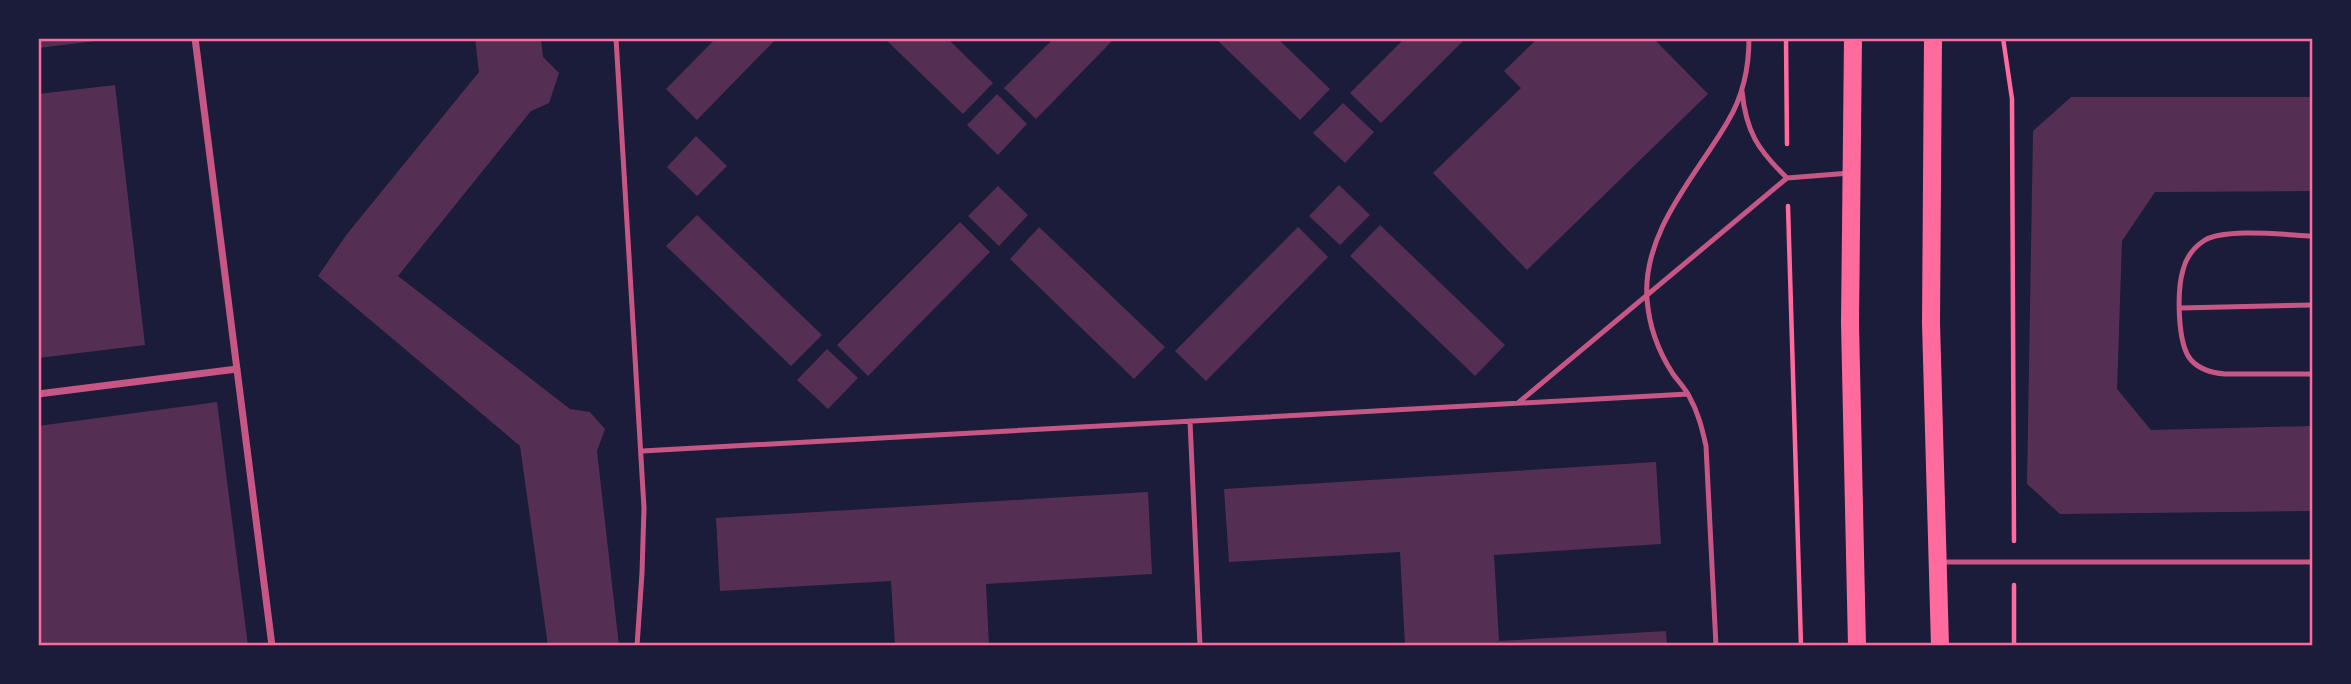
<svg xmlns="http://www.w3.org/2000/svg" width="2351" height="684" font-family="'Archivo Narrow',sans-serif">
  <rect width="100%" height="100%" fill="#1b1b3a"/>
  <path fill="#542f53" d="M 38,38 L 104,38 L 104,40 L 38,48 Z
    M 475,38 L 541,38 L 543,57 L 559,73 L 549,103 L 531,111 L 398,276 L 570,409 L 590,412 L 605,429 L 597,451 L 619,646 L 548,646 L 520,446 L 318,276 L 347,234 L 479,72 Z
    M 716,38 L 777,38 L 697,120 L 666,89 Z
    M 884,38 L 947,38 L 993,83 L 963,114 Z
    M 1054,38 L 1115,38 L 1036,119 L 1004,88 Z
    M 1215,38 L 1277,38 L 1330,89 L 1300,120 Z
    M 1405,38 L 1466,38 L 1381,123 L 1350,93 Z
    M 1538,38 L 1653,38 L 1708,94 L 1527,270 L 1433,173 L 1521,88 L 1504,71 Z
    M 115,85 L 145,345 L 38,358 L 38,94 Z
    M 997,94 L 1027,124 L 998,155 L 967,125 Z
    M 2071,97 L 2312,97 L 2312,191 L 2155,192 L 2122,241 L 2117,389 L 2151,430 L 2312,426 L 2312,511 L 2060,514 L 2027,484 L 2033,131 Z
    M 1343,103 L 1374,132 L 1345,163 L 1313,133 Z
    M 696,136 L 727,166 L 697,196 L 667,167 Z
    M 1339,185 L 1370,215 L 1340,245 L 1309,216 Z
    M 998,186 L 1028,215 L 999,246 L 968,216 Z
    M 697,215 L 822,335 L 791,366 L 666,246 Z
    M 960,222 L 990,252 L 868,376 L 837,345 Z
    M 1380,225 L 1505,345 L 1475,376 L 1350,256 Z
    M 1039,227 L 1165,347 L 1134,379 L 1010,259 Z
    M 1298,227 L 1328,257 L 1206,381 L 1175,351 Z
    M 827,349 L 858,378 L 828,409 L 797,380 Z
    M 217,402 L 248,646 L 38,646 L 38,426 Z
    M 1656,462 L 1661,544 L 1494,555 L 1499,641 L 1666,631 L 1667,646 L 1405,646 L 1400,552 L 1229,562 L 1224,489 Z
    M 1148,492 L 1152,574 L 986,584 L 989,646 L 895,646 L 891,581 L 720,591 L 716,518 Z"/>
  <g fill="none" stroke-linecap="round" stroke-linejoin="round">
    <path stroke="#ff6b9d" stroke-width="4.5" d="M 1786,38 L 1787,144
      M 2003,38 L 2012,99 L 2014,541
      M 1788,206 L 1801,646
      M 2014,646 L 2014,585"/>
    <path stroke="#c65784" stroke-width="5" d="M 616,38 L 644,508 L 642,573 L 637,646
      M 1742,91 C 1746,132 1758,150 1787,178
      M 2312,236 C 2286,235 2227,228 2205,240 C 2194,247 2186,258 2183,270 C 2177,290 2177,344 2191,360 C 2200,370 2212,373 2225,374 L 2312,374
      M 2180,308 L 2312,305
      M 1518,403 L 1787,178 L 1850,173
      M 1190,421 L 1200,646
      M 642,451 L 1688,394
      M 1941,562 L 2312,562
      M 1716,646 L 1706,446 C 1702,428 1698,412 1689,396 C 1685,388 1678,381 1673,374 C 1658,351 1649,326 1647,299 C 1642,231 1697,175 1728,121 C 1743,96 1749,67 1749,38"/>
    <path stroke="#c65784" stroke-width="7" d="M 195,38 L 272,646
      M 38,394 L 237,369"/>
    <path stroke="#ff6b9d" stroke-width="18" d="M 1853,38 L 1850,323 L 1857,646
      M 1933,38 L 1931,323 L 1940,646"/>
  </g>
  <rect width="2351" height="684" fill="none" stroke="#1b1b3a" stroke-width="80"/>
  <rect x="40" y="40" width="2271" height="604" fill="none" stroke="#ff6b9d" stroke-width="2.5"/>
</svg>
